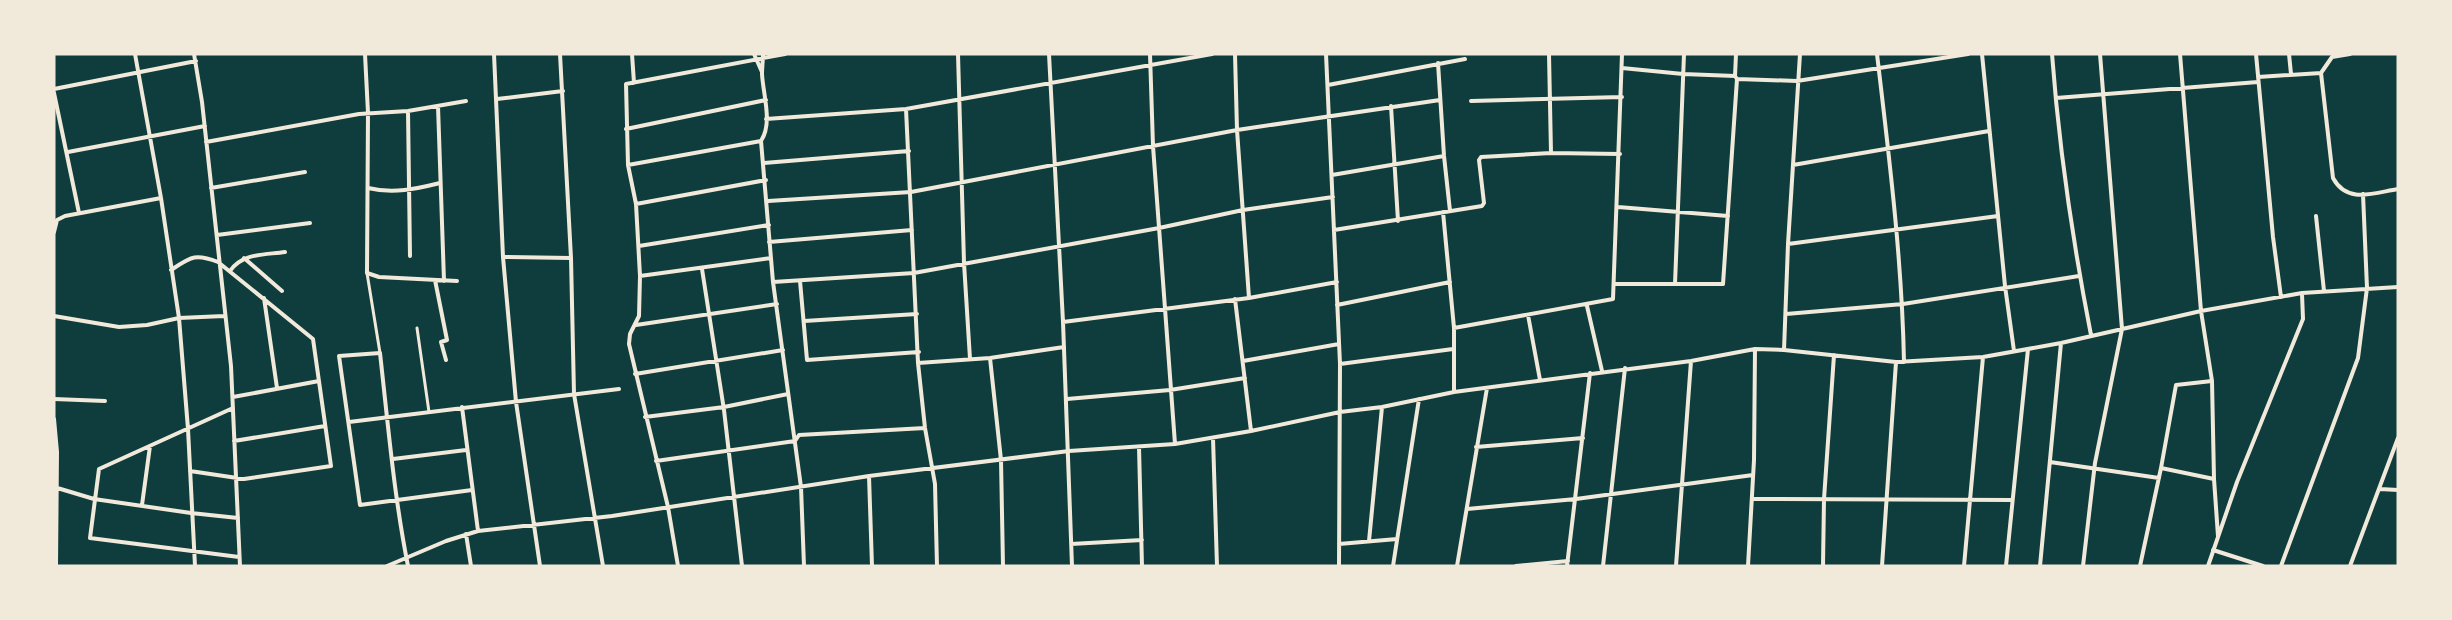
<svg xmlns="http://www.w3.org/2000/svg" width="2452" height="620" font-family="Lato,sans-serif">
  <rect width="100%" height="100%" fill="#0f3d3e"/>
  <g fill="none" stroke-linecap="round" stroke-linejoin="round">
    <path stroke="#f1e9da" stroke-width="3" d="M 367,273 L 380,353
      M 417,328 L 429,412"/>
    <path stroke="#f1e9da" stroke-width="4" d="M 135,54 L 161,198 L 179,318 L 188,429 L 195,566
      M 194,54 L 202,102 L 231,366 L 240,566
      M 365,54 L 368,113 L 367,273 L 379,277 L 457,281
      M 494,54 L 503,257 L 516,402 L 540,566
      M 560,54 L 571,258 L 574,394 L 603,566
      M 632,54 L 634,83
      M 754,54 L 762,72
      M 763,54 C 763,61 762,67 762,74 C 763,94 773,123 761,141 L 773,282 L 801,487 L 804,566
      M 958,54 L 964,263 L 970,359
      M 1049,54 L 1063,322 L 1072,566
      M 1150,54 L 1153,146 L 1175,444
      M 1235,54 L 1237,130 L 1249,298
      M 1326,54 L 1340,364 L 1339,566
      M 1549,54 L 1551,153
      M 1877,54 C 1889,156 1902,259 1904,362
      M 1982,54 L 2005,286 L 2014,351
      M 2052,54 C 2059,148 2073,243 2091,335
      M 2180,54 L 2201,311 L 2212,381 L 2214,479 L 2218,536
      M 2256,54 L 2273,237 L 2281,297
      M 2289,54 L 2291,74
      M 2350,54 L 2332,57 L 2321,73 L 2333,178 C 2347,204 2373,193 2398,189
      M 1438,63 L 1444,156 L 1450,211
      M 1622,68 L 1683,74 L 1735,76 L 1737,79 L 1797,81 L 1968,54
      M 1735,76 L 1736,54
      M 2258,77 L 2321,73
      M 1328,85 L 1465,59
      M 54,89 L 196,61
      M 54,93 L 79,213
      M 2056,98 L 2258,82
      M 497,99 L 563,91
      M 1471,101 L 1622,97
      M 438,106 L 444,281
      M 1391,106 L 1398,221
      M 906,109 L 918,363 L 925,428 L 935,484 L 937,566
      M 408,111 L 410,256
      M 766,119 L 906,109 L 1212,54
      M 626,129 L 766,100
      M 206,142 L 359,114 L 408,111 L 466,101
      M 68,152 L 205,126
      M 764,163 L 909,151
      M 628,165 L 761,141
      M 1793,165 L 1989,131
      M 1332,175 L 1444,156
      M 211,188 L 305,172
      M 368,188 C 393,194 416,189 440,183
      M 768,201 L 911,192 L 1237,130 L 1440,100
      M 636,204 L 766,180
      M 1618,207 L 1728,216
      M 1443,212 L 1454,328 L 1454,392
      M 2316,216 L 2324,291
      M 1334,230 L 1482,206 L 1484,203 L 1479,160 L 1481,157 L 1551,153 L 1620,154
      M 54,232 L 57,220 L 65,216 L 161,198
      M 217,235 L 310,223
      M 769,242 L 912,230
      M 1788,244 L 1998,216
      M 639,246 L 769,225
      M 503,257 L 571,258
      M 244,258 L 282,291
      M 702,269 L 724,410 L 742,566
      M 171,270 C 191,257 195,253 218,262 L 313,339 L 331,466 L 244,479 L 190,471
      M 230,271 C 242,253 264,255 285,252
      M 640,276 L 771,258
      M 435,280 L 447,340 L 441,342 L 446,360
      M 800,281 L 807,360 L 919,352
      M 773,282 L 914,273 L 1159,228 L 1243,210 L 1333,197
      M 1614,284 L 1723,284 L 1737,79
      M 1675,284 L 1684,54
      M 264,298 L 277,388
      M 1235,299 L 1251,431
      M 1337,305 L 1450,282
      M 1587,306 L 1602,371
      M 1786,314 L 1903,304 L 2079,276
      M 1528,315 L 1540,380
      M 54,316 L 119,327 L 147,325 L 179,318 L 224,316
      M 804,321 L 917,314
      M 1063,322 L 1249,298 L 1337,282
      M 636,325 L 777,304
      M 1454,328 L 1613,299 L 1622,54
      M 1784,350 L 1788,244 L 1800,54
      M 990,358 L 1001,460 L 1003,566
      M 1243,361 L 1339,344
      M 918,363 L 990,358 L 1064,347
      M 1340,364 L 1453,349
      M 635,374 L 783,350
      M 233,397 L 319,381
      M 54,399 L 105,401
      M 1067,399 L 1170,390 L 1245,378
      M 462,407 L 478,531
      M 233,408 L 99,469 L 90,538 L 239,557
      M 645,417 L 724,407 L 788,394
      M 54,419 L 57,452 L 56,566
      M 349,422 L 619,389
      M 1213,438 L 1217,566
      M 234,441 L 325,426
      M 1139,447 L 1142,566
      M 1476,447 L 1583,438
      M 393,459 L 466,450
      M 656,461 L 795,441 L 799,435 L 925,428
      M 2050,462 L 2159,478
      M 2161,468 L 2214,479
      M 869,476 L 872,566
      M 54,487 L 94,499 L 191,513 L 238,518
      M 2380,489 L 2398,490
      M 1753,499 L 2012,500
      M 142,505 L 150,446
      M 1467,509 L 1576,499 L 1753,475
      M 466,534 L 471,566
      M 1369,541 L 1382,407
      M 1071,544 L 1142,540
      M 1339,544 L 1397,539
      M 2213,550 L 2263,566
      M 387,566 L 446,541 L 478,531 L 612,516 L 869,476 L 1069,451 L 1175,444 L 1251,431 L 1340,412 L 1382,407 L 1454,392 L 1691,361 L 1755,349 L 1784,350 L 1896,362 L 1983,357 L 2061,343 L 2201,311 L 2302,293 L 2398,287
      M 408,566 C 394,496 388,424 380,353 L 339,356 L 360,505 L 472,490
      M 678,566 L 668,507 L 629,344 L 630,334 L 639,316 L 640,276 L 636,204 L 628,165 L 626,84 L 785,54
      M 1393,566 L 1419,399
      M 1457,566 L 1487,388
      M 1516,566 L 1568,561
      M 1567,566 L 1590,373
      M 1603,566 L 1625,368
      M 1676,566 L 1691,361
      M 1748,566 L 1754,460 L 1755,349
      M 1823,566 L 1824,499 L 1834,355
      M 1882,566 L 1896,362
      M 1964,566 L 1983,357
      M 2006,566 L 2028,349
      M 2040,566 L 2061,343
      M 2083,566 L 2095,463 L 2122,329 L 2100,54
      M 2140,566 L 2161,468 L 2176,385 L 2212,381
      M 2208,566 L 2237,482 L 2303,319 L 2302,294
      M 2281,566 L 2358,358 L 2367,288 L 2363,194
      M 2350,566 L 2398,438"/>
  </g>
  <rect width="2452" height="620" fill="none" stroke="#f1e9da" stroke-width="111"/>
</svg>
